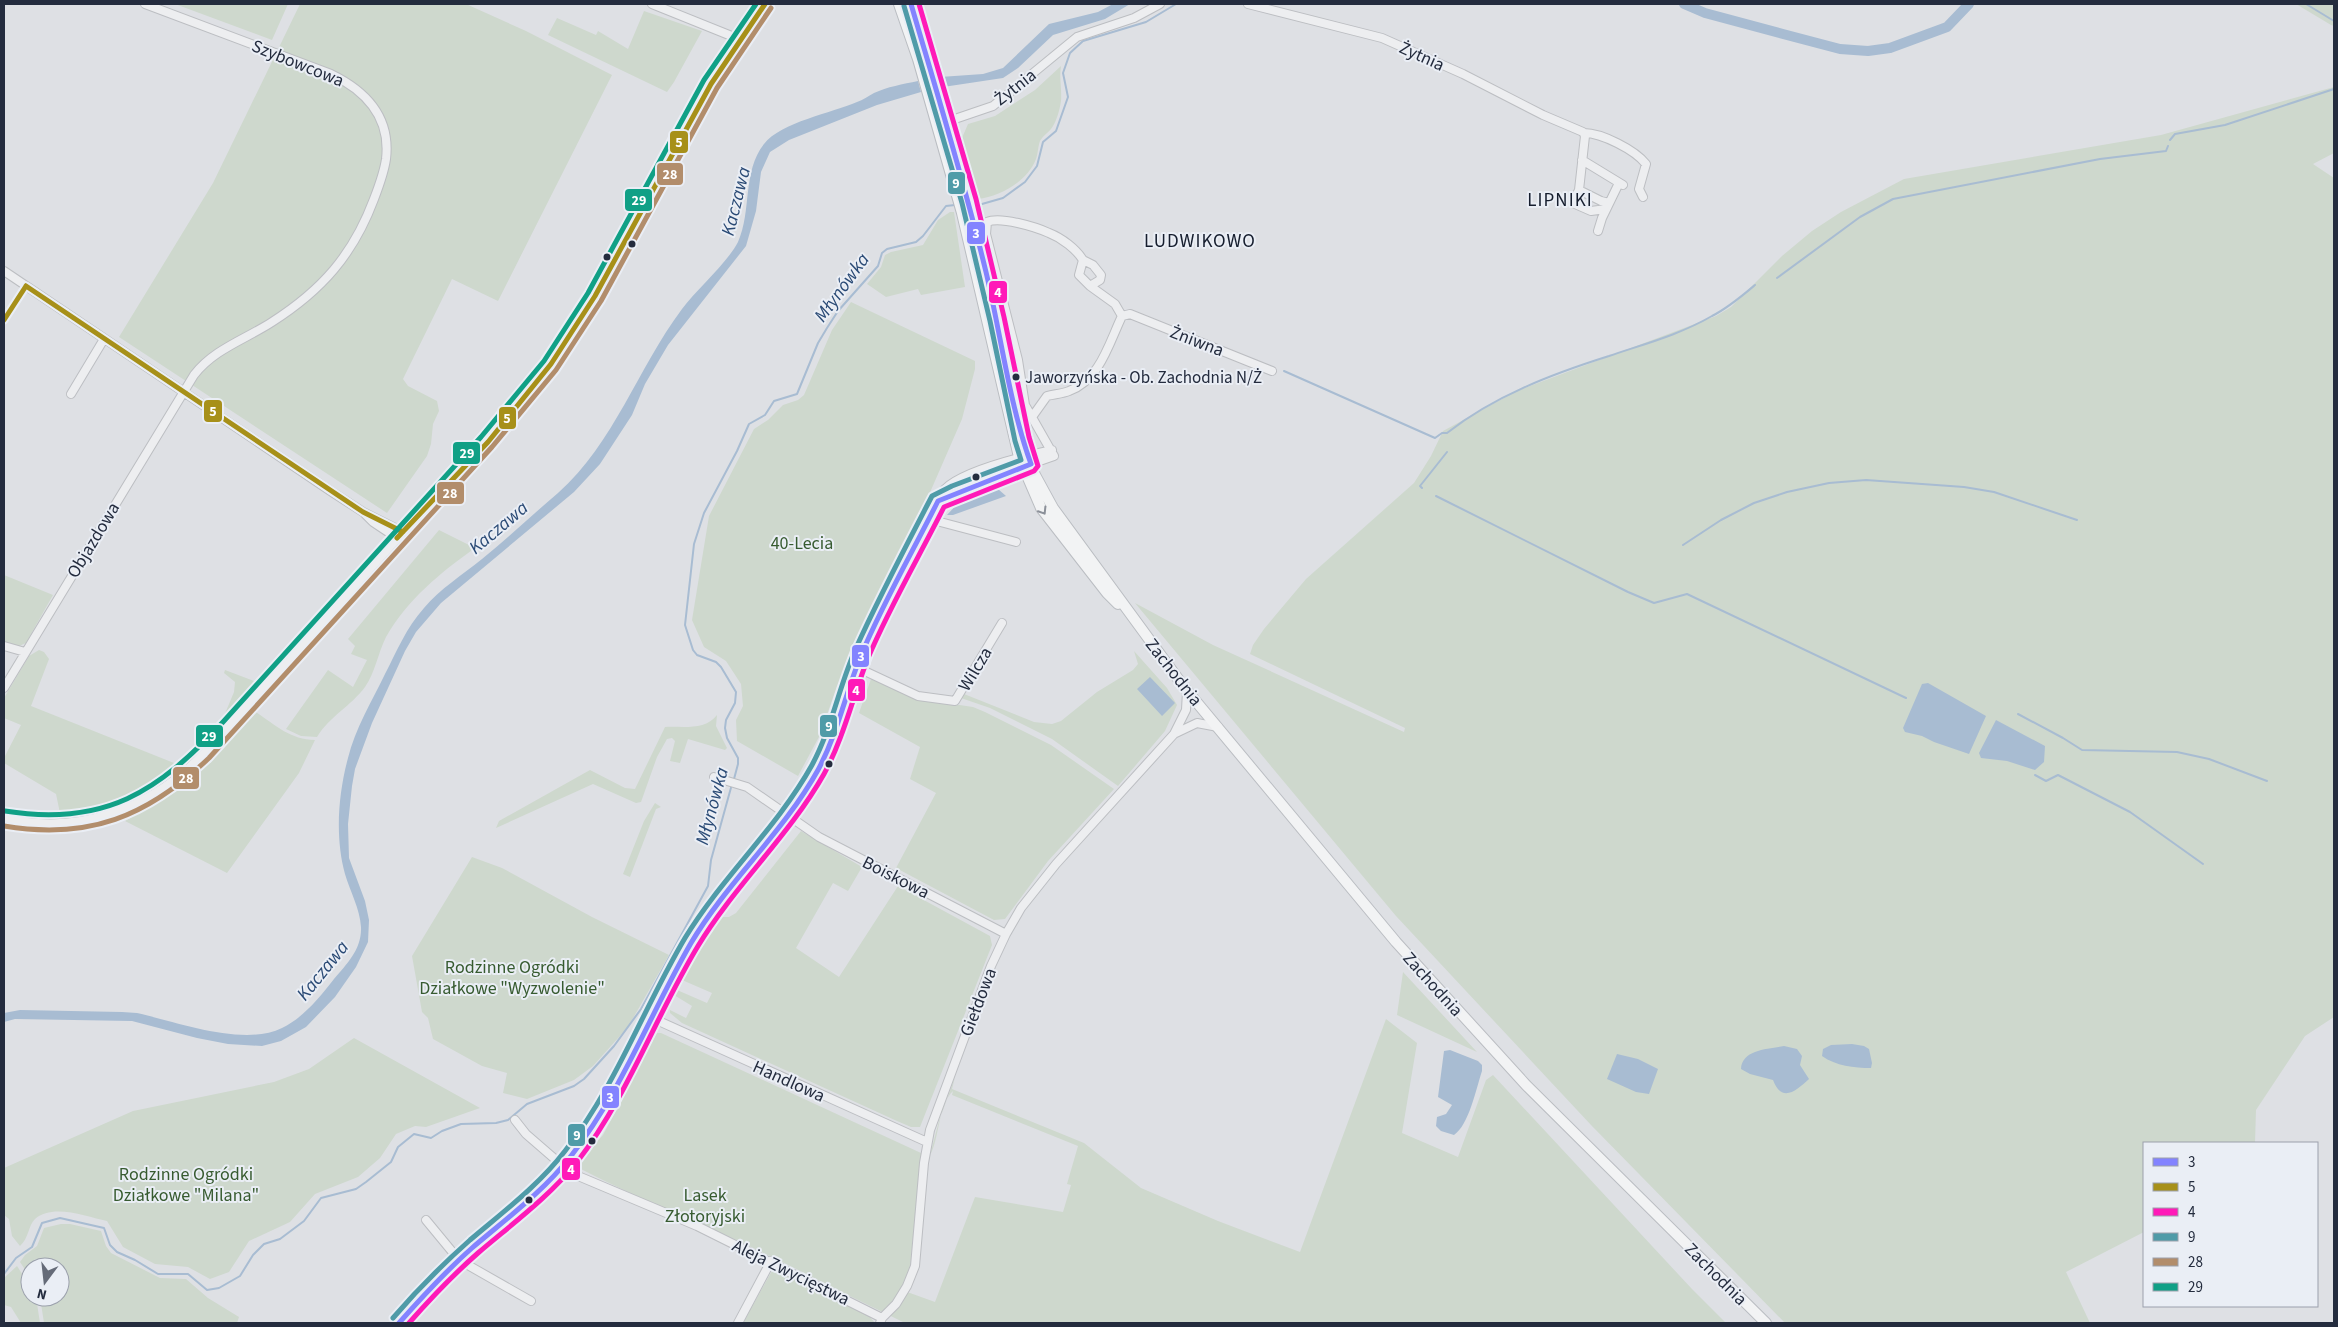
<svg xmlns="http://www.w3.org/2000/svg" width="2338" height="1327" font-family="'Source Sans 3',sans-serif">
  <rect width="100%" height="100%" fill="#dee0e4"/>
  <path fill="#ced8cd" d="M 175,4 L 288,4 L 272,40 Z
    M 300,4 L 466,4 L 526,31 L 612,75 L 498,301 L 452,279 L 403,379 L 408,386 L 437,401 L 439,411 L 433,424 L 431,444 L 427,456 L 387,513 L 119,337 L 213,183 Z
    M 2296,4 L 2334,4 L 2334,26 L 2331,25 Z
    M 644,11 L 702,31 L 674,82 L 667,92 L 548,35 L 557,18 L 596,35 L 598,31 L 628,49 Z
    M 1061,66 C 1059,78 1062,89 1061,101 C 1060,108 1057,120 1053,126 C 1050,132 1043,135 1040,141 C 1038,146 1038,154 1036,159 C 1027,182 1000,196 978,199 L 962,138 L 968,124 L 995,116 L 1035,90 Z
    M 2334,87 L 2334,153 L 2313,164 L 2334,178 L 2334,1017 L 2305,1036 L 2256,1110 L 2255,1143 L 2144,1143 L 2144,1232 L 2066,1272 L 2090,1323 L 1785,1323 L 1591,1125 L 1396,916 L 1135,603 L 1213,645 L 1404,732 L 1405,728 L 1250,654 L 1253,645 L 1264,629 L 1306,579 L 1414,483 L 1431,456 L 1443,431 L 1517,391 L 1716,316 L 1731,307 L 1782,256 L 1812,231 L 1841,212 L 1904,179 L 2161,135 Z
    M 950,212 L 954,212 L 965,287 L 921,295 L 918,289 L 886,297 L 867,284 L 881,267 L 885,255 L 891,252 L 923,245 L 938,220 Z
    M 851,302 L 975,361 L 975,369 L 962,419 L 921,513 L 837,686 L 820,735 L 798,776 L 737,741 L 736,720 L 743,706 L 741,684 L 726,661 L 704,647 L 692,620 L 709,516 L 754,429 L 768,420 L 783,405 L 798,400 L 804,395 L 832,330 Z
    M 439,530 L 475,548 C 440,573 408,599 386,637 C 378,653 375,673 365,687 C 351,706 330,716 317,737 L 301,736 L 286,729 L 328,670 L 353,687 L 367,660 L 351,654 L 355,646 L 348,639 Z
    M 4,575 L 53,595 L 26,643 L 19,646 L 4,642 Z
    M 39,650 L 44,652 L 49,659 L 31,706 L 179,765 C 146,798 105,811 61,818 L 56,794 L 4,763 L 4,758 L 21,725 L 4,718 L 4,698 L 29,656 Z
    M 1134,651 L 1167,688 L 1177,705 L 1165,731 L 1118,786 L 1052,739 L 990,708 L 961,698 L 964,694 L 1034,722 L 1052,724 L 1061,721 L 1097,692 L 1133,670 L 1138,664 Z
    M 225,670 L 259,683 L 219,728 L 234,692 L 235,682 L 224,673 Z
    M 871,679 L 919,699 L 973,707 L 985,712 L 1051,745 L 1114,789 L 1048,861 L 1005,919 L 994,920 L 896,868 L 936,793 L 910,779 L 920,747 L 859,713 Z
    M 256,712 C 275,725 291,740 315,740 L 299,773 L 227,873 L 125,821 L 184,787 Z
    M 717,715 L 716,726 L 727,748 L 725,750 L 688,739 L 680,763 L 670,761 L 675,741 L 672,738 L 667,739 L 657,757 L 641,802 L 636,803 L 593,784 L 496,828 L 499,821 L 590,770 L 625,788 L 635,789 L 665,727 C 683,726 705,731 717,715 Z
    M 655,803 L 661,807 L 656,809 L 630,877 L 623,874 L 644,821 Z
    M 801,831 L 862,867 L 848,891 L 833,883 L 796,948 L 839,977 L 898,886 L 990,936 L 992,945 L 920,1127 L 911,1127 L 897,1121 L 682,1023 L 670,1013 L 670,1010 L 686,1018 L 692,1006 L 674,995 L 677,990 L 707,1003 L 712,993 L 682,980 L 711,928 L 721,917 L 729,917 L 736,913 Z
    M 472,857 L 502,868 L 592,917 L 669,955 L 628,1027 L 593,1066 L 574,1080 L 527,1099 L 503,1093 L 507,1073 L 482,1066 L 433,1039 L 428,1018 L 422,1012 L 412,956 Z
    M 1403,972 L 1477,1052 L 1397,1015 Z
    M 1386,1019 L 1417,1043 L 1402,1133 L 1458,1157 L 1486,1080 L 1493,1075 L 1692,1289 L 1726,1323 L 905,1323 C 861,1302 817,1279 772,1257 C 707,1225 639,1200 575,1166 L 603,1135 L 657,1033 L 661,1033 L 921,1153 L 910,1269 L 899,1292 L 910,1293 L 935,1302 L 975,1197 L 1063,1212 L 1071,1185 L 1067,1184 L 1078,1146 L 952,1095 L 953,1091 C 938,1105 939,1141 930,1155 L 939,1121 L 955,1077 L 952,1089 L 1084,1143 L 1141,1188 L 1218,1221 L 1300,1252 Z
    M 354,1038 L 480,1108 L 426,1127 L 415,1126 L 396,1134 L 380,1158 L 358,1177 L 315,1194 L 290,1222 L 249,1241 L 229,1272 L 210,1279 L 188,1267 L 155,1264 L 123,1247 L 107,1221 C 87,1217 53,1203 35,1219 C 28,1226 29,1238 20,1246 L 12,1236 L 9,1219 L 4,1215 L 4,1168 L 133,1111 L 274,1082 L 309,1069 Z
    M 61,1224 L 70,1224 L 101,1231 L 106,1246 L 111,1253 L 160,1278 L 186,1279 L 208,1298 L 239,1317 L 237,1323 L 44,1323 L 40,1297 L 60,1297 L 60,1267 L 30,1267 L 30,1277 L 20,1262 L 25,1255 L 37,1246 L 44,1228 Z
    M 17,1266 L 30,1286 L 30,1297 L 36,1297 L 40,1323 L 21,1323 L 11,1307 L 4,1305 L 4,1278 Z
    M 774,1267 L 868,1315 L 875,1323 L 743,1323 Z"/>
  <path fill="#a8bcd2" d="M 1113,4 L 1130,4 L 1105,19 L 1053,35 L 1018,68 L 1003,78 L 943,87 L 940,77 L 983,74 L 1003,68 L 1049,24 L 1098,12 Z
    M 918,81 L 921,92 L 877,105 L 789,140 L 770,152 L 761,172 L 756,211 L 746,246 L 668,345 L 645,384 L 632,415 L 600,464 L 574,492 L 441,603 L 416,632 L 405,651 L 372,723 L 355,769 L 352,786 L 348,824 L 349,858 L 365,901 L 369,920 L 368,942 L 356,967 L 335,997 L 306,1027 L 281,1041 L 262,1046 L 228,1044 L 197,1038 L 132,1021 L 15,1019 L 4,1022 L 4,1013 L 20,1010 L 122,1012 L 137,1013 C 177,1022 244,1047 282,1028 C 303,1018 319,998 334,979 C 347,964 362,949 361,927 C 360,909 350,891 345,874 C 335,838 338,795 348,758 C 355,729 372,701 385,674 C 397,651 406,628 424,608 C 440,589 462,575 482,559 C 508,538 532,515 558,493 C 615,442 637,369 682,309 C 697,289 728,262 738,242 C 752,211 742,172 764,144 C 781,122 832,113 857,102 C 863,100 868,96 874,93 C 887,87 903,84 918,81 Z
    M 998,489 L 1006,496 L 953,515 L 947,515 L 959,502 Z
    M 1150,677 L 1175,703 L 1162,716 L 1137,689 Z
    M 1928,683 L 1986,716 L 1969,754 L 1934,742 L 1922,736 L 1905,732 L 1903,728 L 1922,684 Z
    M 1996,720 L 2045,746 L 2044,762 L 2035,770 L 2007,761 L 1981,758 L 1979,753 Z
    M 1852,1044 L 1864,1046 L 1869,1049 L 1872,1063 L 1871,1068 C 1854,1068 1836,1066 1822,1056 L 1823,1049 L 1831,1045 Z
    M 1784,1046 L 1797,1049 L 1802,1056 L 1800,1065 L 1809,1079 C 1797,1090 1782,1104 1773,1080 L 1750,1074 L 1741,1069 C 1742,1049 1769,1049 1784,1046 Z
    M 1450,1050 L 1478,1061 L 1482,1065 L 1482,1071 C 1476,1089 1469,1125 1454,1135 L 1441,1131 L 1436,1126 L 1437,1117 L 1446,1114 L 1452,1105 L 1438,1097 L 1444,1051 Z
    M 1617,1054 L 1638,1059 L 1658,1069 L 1649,1094 L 1636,1092 L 1607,1079 Z"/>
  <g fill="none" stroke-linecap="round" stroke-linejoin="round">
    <path stroke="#a8bcd2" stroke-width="2" d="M 2306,4 L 2334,21
      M 2170,140 L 2175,134 L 2225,125 L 2334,89
      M 975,206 L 1003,198 L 1025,182 L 1037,166 L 1043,142 L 1056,131 L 1068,97 L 1063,73 L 1070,53 L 1083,41 L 1146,22 L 1176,4
      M 1777,278 L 1860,217 L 1893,199 L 2100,159 L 2166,151 L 2168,146
      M 1284,371 L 1435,438 L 1442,433 L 1447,433 C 1494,396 1552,374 1609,356 C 1644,344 1679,335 1712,316 C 1728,308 1742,296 1755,285
      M 1422,488 L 1420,486 L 1447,452
      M 1436,496 L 1628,592 L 1654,603 L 1687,594 L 1906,698
      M 1683,545 L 1721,520 L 1754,503 L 1787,492 L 1829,483 L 1866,480 L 1964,487 L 1994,492 L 2077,520
      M 2018,714 L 2063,738 L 2082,750 L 2177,752 L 2209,759 L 2267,781
      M 2035,775 L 2046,781 L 2058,775 L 2130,812 L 2203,864
      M 734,779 L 738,764 L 738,758 L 727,738 L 725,728 L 726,720 L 735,703 L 736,692 L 721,667 L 716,662 L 697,655 L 693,650 L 685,625 L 694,544 L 704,513 L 737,451 L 749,424 L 765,415 L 774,401 L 797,394 L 818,343 L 827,328 L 838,311 L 878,266 L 882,253 L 887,249 L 916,242 L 923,236 L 946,206 L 955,205
      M 4,1274 L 16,1258 L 32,1247 L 42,1223 L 60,1218 L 104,1228 L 110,1245 L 117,1252 L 135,1260 L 158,1274 L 188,1274 L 207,1290 L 219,1288 L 240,1276 L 253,1255 L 264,1244 L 280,1239 L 304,1221 L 321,1198 L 356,1189 L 366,1182 L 391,1162 L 398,1147 L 414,1134 L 431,1138 L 442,1131 L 461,1124 L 496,1123 L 508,1120 L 527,1104 L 574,1086 L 584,1079 L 614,1046 L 641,1009 L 708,886 L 711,860 L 732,784"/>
    <path stroke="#a8bcd2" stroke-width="10" d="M 1684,4 L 1705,13 L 1783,34 L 1840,49 L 1868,51 L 1890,48 L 1947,27 L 1969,4"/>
    <g stroke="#bcbec2" stroke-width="10">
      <path id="minor" d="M 652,4 L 739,39
        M 1248,4 L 1382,38 L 1463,74 L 1543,115 L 1583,132 L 1585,136 L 1579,190 L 1601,201 L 1609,203
        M 946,122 L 993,106 L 1077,37 L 1134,18 L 1160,4
        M 1584,133 C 1602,133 1635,150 1646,164 L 1639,189 L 1643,197
        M 1582,160 L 1623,185
        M 1579,190 L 1574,200 L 1575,204 L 1591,211 L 1606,209
        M 1598,231 L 1602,218 L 1619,183
        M 4,271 L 332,492 L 363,512 L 403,532
        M 1090,286 L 1115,304 L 1122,316
        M 1122,316 L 1130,314 L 1272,371
        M 71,394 L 104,339
        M 1032,417 L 1047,396 C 1054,394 1062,394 1069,391 C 1100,380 1109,343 1122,316
        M 938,501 L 1008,472 L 1054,456 L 1025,405 L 1018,360 L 986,234 L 987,222 C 1000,216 1036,227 1049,233 C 1062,238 1076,249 1083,260 L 1079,275 L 1090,286 L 1100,280 L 1101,275 L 1093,265 L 1083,260
        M 365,514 L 373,522 L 397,538
        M 929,519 L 1016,542
        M 4,646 L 25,652
        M 856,667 L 918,696 L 955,701 L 1002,623
        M 4,688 L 194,375 C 214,349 246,339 272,322 C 322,290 353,255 374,199 C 379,186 384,173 386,159 C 391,117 366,91 331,74 L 145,4
        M 1176,733 L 1197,723 L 1218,727
        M 714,777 L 747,787 L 819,837 L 1006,934
        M 4,818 C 79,836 152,808 204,753 C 270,683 332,610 397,539 C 456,474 520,412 569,338 C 641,231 685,106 765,4
        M 652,1018 L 927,1142
        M 515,1120 L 526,1134 L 571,1173 L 697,1226 L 882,1318
        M 426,1220 L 459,1260 L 531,1301
        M 399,1323 C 418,1301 438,1280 459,1260 C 496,1226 537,1197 569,1159 C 623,1094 650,1013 692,942 C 729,881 782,833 817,771 C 839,733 846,690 863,651 L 945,489 C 964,470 1025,456 1052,450
        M 738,1323 L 771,1261
        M 880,1323 L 882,1318 L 896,1304 L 907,1286 L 915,1266 L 924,1163 L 930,1130 L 991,966 L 1006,934 L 1021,908 L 1056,864 L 1174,734 L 1186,710 L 1187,691"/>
    </g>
    <g stroke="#babdc2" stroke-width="12">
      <path id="major" d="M 899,4 L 918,59 L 962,213 L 1019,457 L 1041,508 L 1107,593 L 1118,604
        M 911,4 L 969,201 L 997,319 L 1022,439 L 1035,475 L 1053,508 L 1184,687 L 1396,942 L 1526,1085 L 1766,1323"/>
    </g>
    <use href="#minor" stroke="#edeef0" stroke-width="8"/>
    <use href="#major" stroke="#f2f3f4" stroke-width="10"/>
    <g stroke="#eaeef5" stroke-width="9">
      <path id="bus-1" d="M 911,4 C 937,93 964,181 986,272 C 1001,335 1009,403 1031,464
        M 399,1323 C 422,1297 446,1271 472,1248 C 506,1219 543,1192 571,1156 C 622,1091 650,1014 691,943 C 728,881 783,833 818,770 C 838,733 846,691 862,653 C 884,601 913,551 938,501 L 1031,464"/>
    </g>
    <g stroke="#eaeef5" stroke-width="9">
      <path id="bus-2" d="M 26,286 L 363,512 L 403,532
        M 4,320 L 26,286
        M 397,538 L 488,442 L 551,364 L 595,296 L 711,84 L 765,4"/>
    </g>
    <g stroke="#eaeef5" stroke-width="9">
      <path id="bus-3" d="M 409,1323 C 431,1298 454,1274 478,1253 C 512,1224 549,1197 577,1162 C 628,1096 655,1017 698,946 C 735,885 789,836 824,774 C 844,737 853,696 868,658 C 890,606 919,557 944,507 L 1034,471 L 1038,466 L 1029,437 L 1004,317 L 976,199 L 919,4"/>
    </g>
    <g stroke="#eaeef5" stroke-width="9">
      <path id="bus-4" d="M 393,1318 C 417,1290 443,1264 470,1240 C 503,1212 539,1185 565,1151 C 616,1086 643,1009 685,938 C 722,877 777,828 812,765 C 832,728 839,686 856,648 C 879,597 906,546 932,496 L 952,486 L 1021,460 L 1015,441 L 990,321 L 962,203 L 904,6"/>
    </g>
    <g stroke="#eaeef5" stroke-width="9">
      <path id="bus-5" d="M 4,826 C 89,840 147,817 209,758 L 492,447 L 556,370 L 601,301 L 717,88 L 771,8"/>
    </g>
    <g stroke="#eaeef5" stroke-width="9">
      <path id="bus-6" d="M 5,811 C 105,827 158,792 223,722 L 481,437 L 544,361 L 588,293 L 704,80 L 756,4"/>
    </g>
    <use href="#bus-1" stroke="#8383ff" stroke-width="5"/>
    <use href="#bus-2" stroke="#a79019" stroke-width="5"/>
    <use href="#bus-3" stroke="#ff1ab8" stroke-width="5"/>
    <use href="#bus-4" stroke="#4f9ba8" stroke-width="5"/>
    <use href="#bus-5" stroke="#b28d6b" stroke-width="5"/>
    <use href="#bus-6" stroke="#10a086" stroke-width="5"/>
  </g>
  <defs><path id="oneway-chevron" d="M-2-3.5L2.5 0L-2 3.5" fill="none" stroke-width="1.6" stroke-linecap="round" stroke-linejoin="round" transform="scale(1.25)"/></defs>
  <use stroke="#8b9099" href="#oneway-chevron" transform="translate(1043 511) rotate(58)"/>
  <g fill="#242c3e" stroke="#eaeef5" stroke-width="2">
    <circle cx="632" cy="244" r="4.5"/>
    <circle cx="607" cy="257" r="4.5"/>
    <circle cx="1016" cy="377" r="4.5"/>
    <circle cx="976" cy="477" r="4.5"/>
    <circle cx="829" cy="764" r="4.5"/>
    <circle cx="592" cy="1141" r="4.5"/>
    <circle cx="529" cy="1200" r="4.5"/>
  </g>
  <g text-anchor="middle" stroke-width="4" stroke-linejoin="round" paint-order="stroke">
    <g font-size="17" fill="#242c3e" stroke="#eaeef5" text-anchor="start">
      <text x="1025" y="383">Jaworzyńska - Ob. Zachodnia N/Ż</text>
    </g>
    <g font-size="18" fill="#242c3e" stroke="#eaeef5">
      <text transform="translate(1422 56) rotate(24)" y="6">Żytnia</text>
      <text transform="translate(298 63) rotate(22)" y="6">Szybowcowa</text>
      <text transform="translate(1015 87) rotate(-38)" y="6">Żytnia</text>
      <text transform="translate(1197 341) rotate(21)" y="6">Żniwna</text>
      <text transform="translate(93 540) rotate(-59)" y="6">Objazdowa</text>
      <text transform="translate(975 669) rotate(-59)" y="6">Wilcza</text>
      <text transform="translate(1174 672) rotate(52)" y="6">Zachodnia</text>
      <text transform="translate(896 877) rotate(27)" y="6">Boiskowa</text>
      <text transform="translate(1433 984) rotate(48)" y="6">Zachodnia</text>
      <text transform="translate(978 1002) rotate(-69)" y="6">Giełdowa</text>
      <text transform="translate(789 1081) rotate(24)" y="6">Handlowa</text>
      <text transform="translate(791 1272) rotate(26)" y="6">Aleja Zwycięstwa</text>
      <text transform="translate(1716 1274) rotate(45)" y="6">Zachodnia</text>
    </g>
    <g font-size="18" fill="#375b30" stroke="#eaeef5">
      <text x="802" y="549">40-Lecia</text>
      <text x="512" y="973">Rodzinne Ogródki<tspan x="512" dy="21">Działkowe "Wyzwolenie"</tspan></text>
      <text x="186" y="1180">Rodzinne Ogródki<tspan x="186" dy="21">Działkowe "Milana"</tspan></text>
      <text x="705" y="1201">Lasek<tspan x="705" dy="21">Złotoryjski</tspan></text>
    </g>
    <g font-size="19" letter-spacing="1" fill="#161e2e" stroke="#eaeef5">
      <text x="1560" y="206">LIPNIKI</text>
      <text x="1200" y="247">LUDWIKOWO</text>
    </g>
    <g font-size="19" font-style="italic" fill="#2a4a75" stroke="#eaeef5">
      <text transform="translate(735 201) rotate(-76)" y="7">Kaczawa</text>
      <text transform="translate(841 287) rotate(-54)" y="7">Młynówka</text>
      <text transform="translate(498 527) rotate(-40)" y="7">Kaczawa</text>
      <text transform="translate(711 806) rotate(-75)" y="7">Młynówka</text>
      <text transform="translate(322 970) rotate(-51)" y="7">Kaczawa</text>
    </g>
  </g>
  <g stroke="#eaeef5" stroke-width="2">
    <rect x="669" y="130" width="20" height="24" rx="5" fill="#a79019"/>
    <rect x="656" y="162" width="28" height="24" rx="5" fill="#b28d6b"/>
    <rect x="947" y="171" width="19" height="24" rx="5" fill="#4f9ba8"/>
    <rect x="624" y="188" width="29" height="24" rx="5" fill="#10a086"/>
    <rect x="966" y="221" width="20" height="24" rx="5" fill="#8383ff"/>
    <rect x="988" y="280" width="20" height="24" rx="5" fill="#ff1ab8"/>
    <rect x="203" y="399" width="20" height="24" rx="5" fill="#a79019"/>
    <rect x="498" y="406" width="19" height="24" rx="5" fill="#a79019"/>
    <rect x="452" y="441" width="29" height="24" rx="5" fill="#10a086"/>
    <rect x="436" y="481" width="29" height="24" rx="5" fill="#b28d6b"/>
    <rect x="851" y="644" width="19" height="24" rx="5" fill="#8383ff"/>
    <rect x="847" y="678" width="19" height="24" rx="5" fill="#ff1ab8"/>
    <rect x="819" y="714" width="19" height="24" rx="5" fill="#4f9ba8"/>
    <rect x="195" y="724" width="29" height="24" rx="5" fill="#10a086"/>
    <rect x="172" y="766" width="28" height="24" rx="5" fill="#b28d6b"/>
    <rect x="601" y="1085" width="19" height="24" rx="5" fill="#8383ff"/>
    <rect x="567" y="1123" width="19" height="24" rx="5" fill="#4f9ba8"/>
    <rect x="561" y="1157" width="20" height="24" rx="5" fill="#ff1ab8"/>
  </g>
  <g font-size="14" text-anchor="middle" font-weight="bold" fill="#fff">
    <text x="679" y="147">5</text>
    <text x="670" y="179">28</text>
    <text x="956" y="188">9</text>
    <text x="639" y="205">29</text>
    <text x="976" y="238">3</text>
    <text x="998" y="297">4</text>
    <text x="213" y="416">5</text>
    <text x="507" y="423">5</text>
    <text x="467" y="458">29</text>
    <text x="450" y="498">28</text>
    <text x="861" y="661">3</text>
    <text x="856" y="695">4</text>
    <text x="829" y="731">9</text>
    <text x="209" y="741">29</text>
    <text x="186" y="783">28</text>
    <text x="610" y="1102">3</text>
    <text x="577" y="1140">9</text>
    <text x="571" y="1174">4</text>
  </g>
  <rect width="2338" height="1327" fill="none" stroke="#242c3e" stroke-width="10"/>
  <rect x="2143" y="1142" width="175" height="165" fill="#eaeef5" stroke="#9ba0ac"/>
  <rect x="2153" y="1158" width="25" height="8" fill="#8383ff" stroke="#9ba0ac"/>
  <text x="2188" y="1167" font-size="15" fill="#242c3e">3</text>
  <rect x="2153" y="1183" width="25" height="8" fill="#a79019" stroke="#9ba0ac"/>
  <text x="2188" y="1192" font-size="15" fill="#242c3e">5</text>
  <rect x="2153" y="1208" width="25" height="8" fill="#ff1ab8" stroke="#9ba0ac"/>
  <text x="2188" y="1217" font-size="15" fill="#242c3e">4</text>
  <rect x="2153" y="1233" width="25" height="8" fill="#4f9ba8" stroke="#9ba0ac"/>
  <text x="2188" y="1242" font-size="15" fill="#242c3e">9</text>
  <rect x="2153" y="1258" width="25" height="8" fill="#b28d6b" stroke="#9ba0ac"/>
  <text x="2188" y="1267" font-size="15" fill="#242c3e">28</text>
  <rect x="2153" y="1283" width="25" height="8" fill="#10a086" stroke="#9ba0ac"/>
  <text x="2188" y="1292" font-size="15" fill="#242c3e">29</text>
  <g transform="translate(45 1282) rotate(195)"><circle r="24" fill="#eaeef5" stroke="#9ba0ac"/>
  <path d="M0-4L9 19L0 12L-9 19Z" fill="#656b78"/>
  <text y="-8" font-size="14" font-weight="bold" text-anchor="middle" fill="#242c3e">N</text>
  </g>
</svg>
